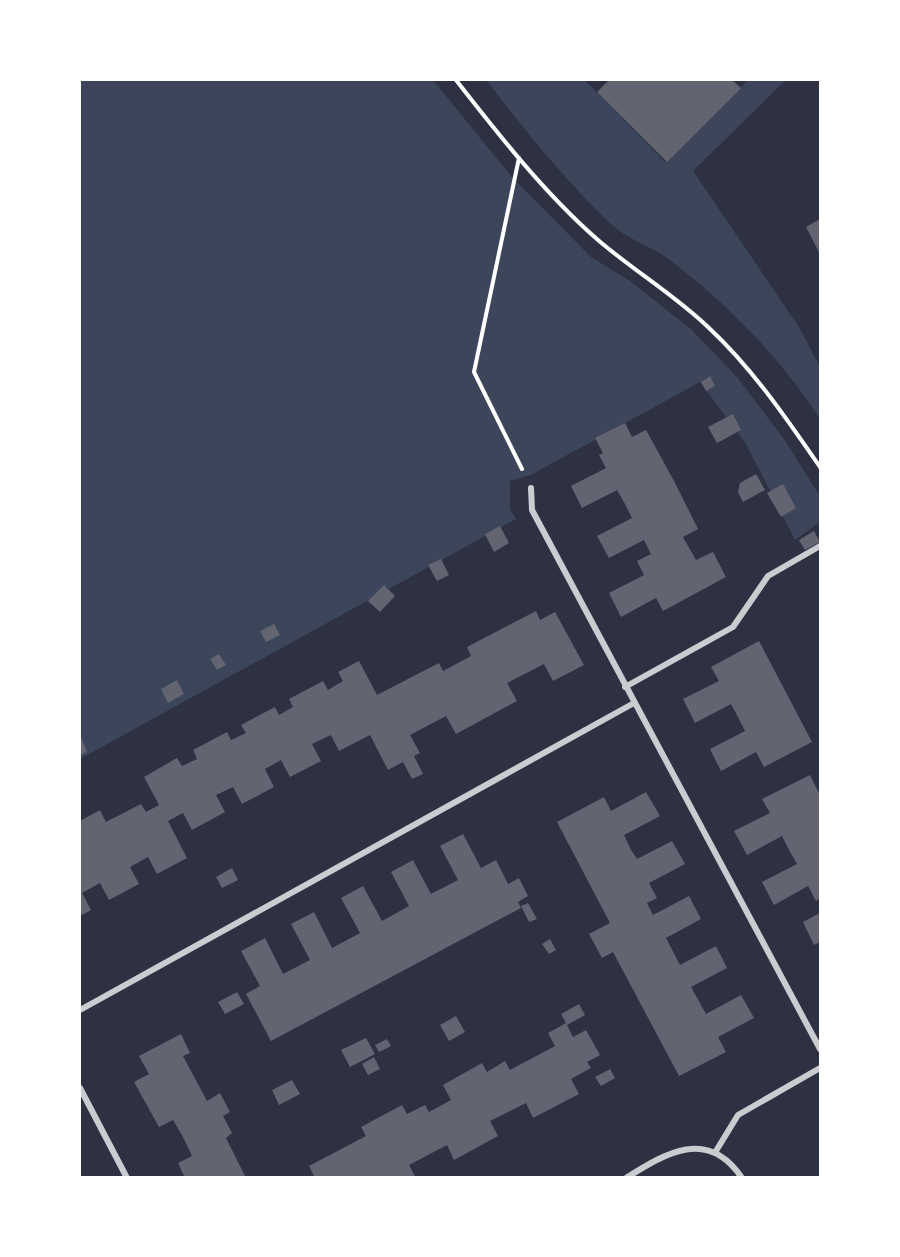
<svg xmlns="http://www.w3.org/2000/svg" width="900" height="1257" font-family="Raleway,sans-serif">
  <rect width="100%" height="100%" fill="#2d3142"/>
  <path fill="#3c4559" d="M 80,80 L 433,80 L 511,176 L 591,257 L 630,281 L 691,329 L 737,377 L 784,439 L 820,496 L 820,522 L 795,540 L 746,444 L 700,382 L 531,475 L 510,481 L 510,509 L 516,519 L 80,759 Z
    M 486,80 L 585,80 L 665,162 L 748,80 L 786,80 L 693,171 L 799,327 L 820,367 L 820,419 C 779,356 727,303 667,258 C 650,246 627,239 612,225 C 565,181 525,130 486,80 Z"/>
  <path fill="#626471" d="M 609,80 L 732,80 L 741,88 L 667,162 L 597,92 Z
    M 820,219 L 820,254 L 806,227 Z
    M 710,376 L 715,386 L 706,391 L 701,382 Z
    M 733,414 L 741,430 L 717,443 L 708,427 Z
    M 625,423 L 632,437 L 646,430 L 673,479 L 698,529 L 683,537 L 696,560 L 713,552 L 726,577 L 663,611 L 656,598 L 621,617 L 609,593 L 644,575 L 637,561 L 651,554 L 644,540 L 609,558 L 597,536 L 632,518 L 625,504 L 617,490 L 582,508 L 571,486 L 606,468 L 599,455 L 603,453 L 595,438 Z
    M 756,474 L 765,490 L 743,502 L 738,492 L 740,483 Z
    M 783,484 L 796,508 L 781,517 L 767,493 Z
    M 500,526 L 509,543 L 494,552 L 485,534 Z
    M 814,531 L 820,542 L 805,550 L 799,540 Z
    M 441,559 L 449,575 L 437,581 L 428,565 Z
    M 384,585 L 395,596 L 380,612 L 368,601 Z
    M 536,611 L 540,620 L 555,612 L 584,665 L 553,681 L 544,664 L 507,683 L 517,701 L 456,734 L 446,716 L 410,735 L 420,753 L 414,756 L 423,774 L 412,779 L 403,762 L 388,770 L 370,735 L 339,751 L 331,735 L 312,744 L 321,761 L 290,777 L 281,760 L 265,769 L 274,787 L 242,804 L 233,787 L 216,795 L 225,812 L 192,830 L 183,813 L 168,821 L 187,858 L 157,874 L 148,857 L 130,867 L 139,884 L 109,900 L 100,883 L 82,893 L 91,910 L 80,916 L 80,821 L 100,810 L 106,822 L 141,804 L 146,812 L 159,805 L 144,777 L 177,758 L 182,766 L 197,759 L 193,750 L 227,732 L 231,740 L 246,733 L 241,725 L 275,707 L 279,715 L 293,707 L 289,699 L 323,681 L 328,690 L 343,681 L 338,672 L 359,661 L 377,695 L 439,663 L 443,671 L 458,663 L 471,656 L 467,647 Z
    M 274,624 L 280,635 L 266,642 L 260,631 Z
    M 759,641 L 812,742 L 764,767 L 756,752 L 721,771 L 710,749 L 745,731 L 738,717 L 731,704 L 695,723 L 683,699 L 719,681 L 711,667 Z
    M 219,654 L 226,665 L 217,670 L 210,659 Z
    M 177,680 L 184,694 L 168,703 L 161,689 Z
    M 82,739 L 87,752 L 80,755 L 80,740 Z
    M 810,775 L 820,795 L 820,898 L 816,901 L 808,886 L 774,905 L 762,882 L 797,864 L 789,850 L 782,836 L 747,855 L 734,831 L 770,813 L 762,799 Z
    M 646,792 L 660,816 L 624,835 L 631,850 L 637,859 L 672,841 L 685,864 L 649,883 L 657,898 L 647,903 L 653,915 L 689,896 L 701,919 L 666,938 L 680,965 L 716,946 L 727,968 L 691,987 L 706,1014 L 741,995 L 754,1018 L 718,1037 L 726,1052 L 679,1076 L 613,952 L 602,958 L 589,934 L 610,923 L 557,822 L 604,797 L 611,811 Z
    M 463,834 L 481,868 L 496,860 L 508,884 L 519,878 L 528,896 L 518,902 L 521,908 L 271,1041 L 246,994 L 260,986 L 241,951 L 265,938 L 283,974 L 310,960 L 291,924 L 314,912 L 332,948 L 360,933 L 341,898 L 363,886 L 382,921 L 409,906 L 391,872 L 413,860 L 431,894 L 458,880 L 440,846 Z
    M 232,868 L 238,880 L 222,888 L 216,877 Z
    M 528,903 L 537,919 L 529,922 L 521,906 Z
    M 820,913 L 820,942 L 814,945 L 803,922 Z
    M 550,939 L 556,950 L 549,954 L 542,944 Z
    M 237,992 L 244,1004 L 225,1014 L 218,1002 Z
    M 579,1004 L 585,1015 L 567,1025 L 573,1037 L 586,1030 L 600,1055 L 587,1062 L 591,1068 L 571,1079 L 579,1094 L 533,1118 L 526,1103 L 490,1121 L 498,1136 L 454,1160 L 447,1145 L 409,1165 L 416,1178 L 315,1178 L 309,1166 L 366,1136 L 361,1127 L 402,1105 L 407,1114 L 425,1105 L 429,1112 L 451,1100 L 443,1085 L 482,1063 L 487,1072 L 505,1061 L 510,1070 L 555,1046 L 548,1033 L 566,1023 L 561,1014 Z
    M 456,1016 L 465,1032 L 449,1041 L 440,1025 Z
    M 181,1034 L 190,1053 L 183,1056 L 207,1101 L 220,1093 L 230,1112 L 223,1116 L 232,1133 L 226,1138 L 246,1178 L 185,1178 L 178,1163 L 192,1156 L 183,1137 L 173,1120 L 159,1127 L 134,1082 L 149,1074 L 139,1056 Z
    M 366,1038 L 375,1054 L 350,1067 L 341,1050 Z
    M 387,1039 L 391,1046 L 379,1052 L 375,1045 Z
    M 374,1057 L 380,1069 L 368,1075 L 362,1064 Z
    M 610,1069 L 615,1078 L 601,1086 L 595,1077 Z
    M 292,1080 L 300,1094 L 279,1105 L 272,1090 Z"/>
  <g fill="none" stroke-linecap="round" stroke-linejoin="round">
    <path stroke="#fff" stroke-width="4" d="M 456,80 C 498,134 546,195 598,240 C 634,271 675,295 709,328 C 752,368 787,419 820,467
      M 519,158 L 474,372 L 522,469"/>
    <path stroke="#caccd0" stroke-width="6" d="M 531,488 L 532,510 L 820,1049
      M 625,687 L 733,627 L 768,576 L 820,546
      M 80,1010 L 634,703
      M 80,1088 L 127,1178
      M 716,1151 L 738,1115 L 820,1068
      M 626,1178 C 666,1153 708,1127 742,1178"/>
  </g>
  <rect width="900" height="1257" fill="none" stroke="#ffffff" stroke-width="162"/>
</svg>
